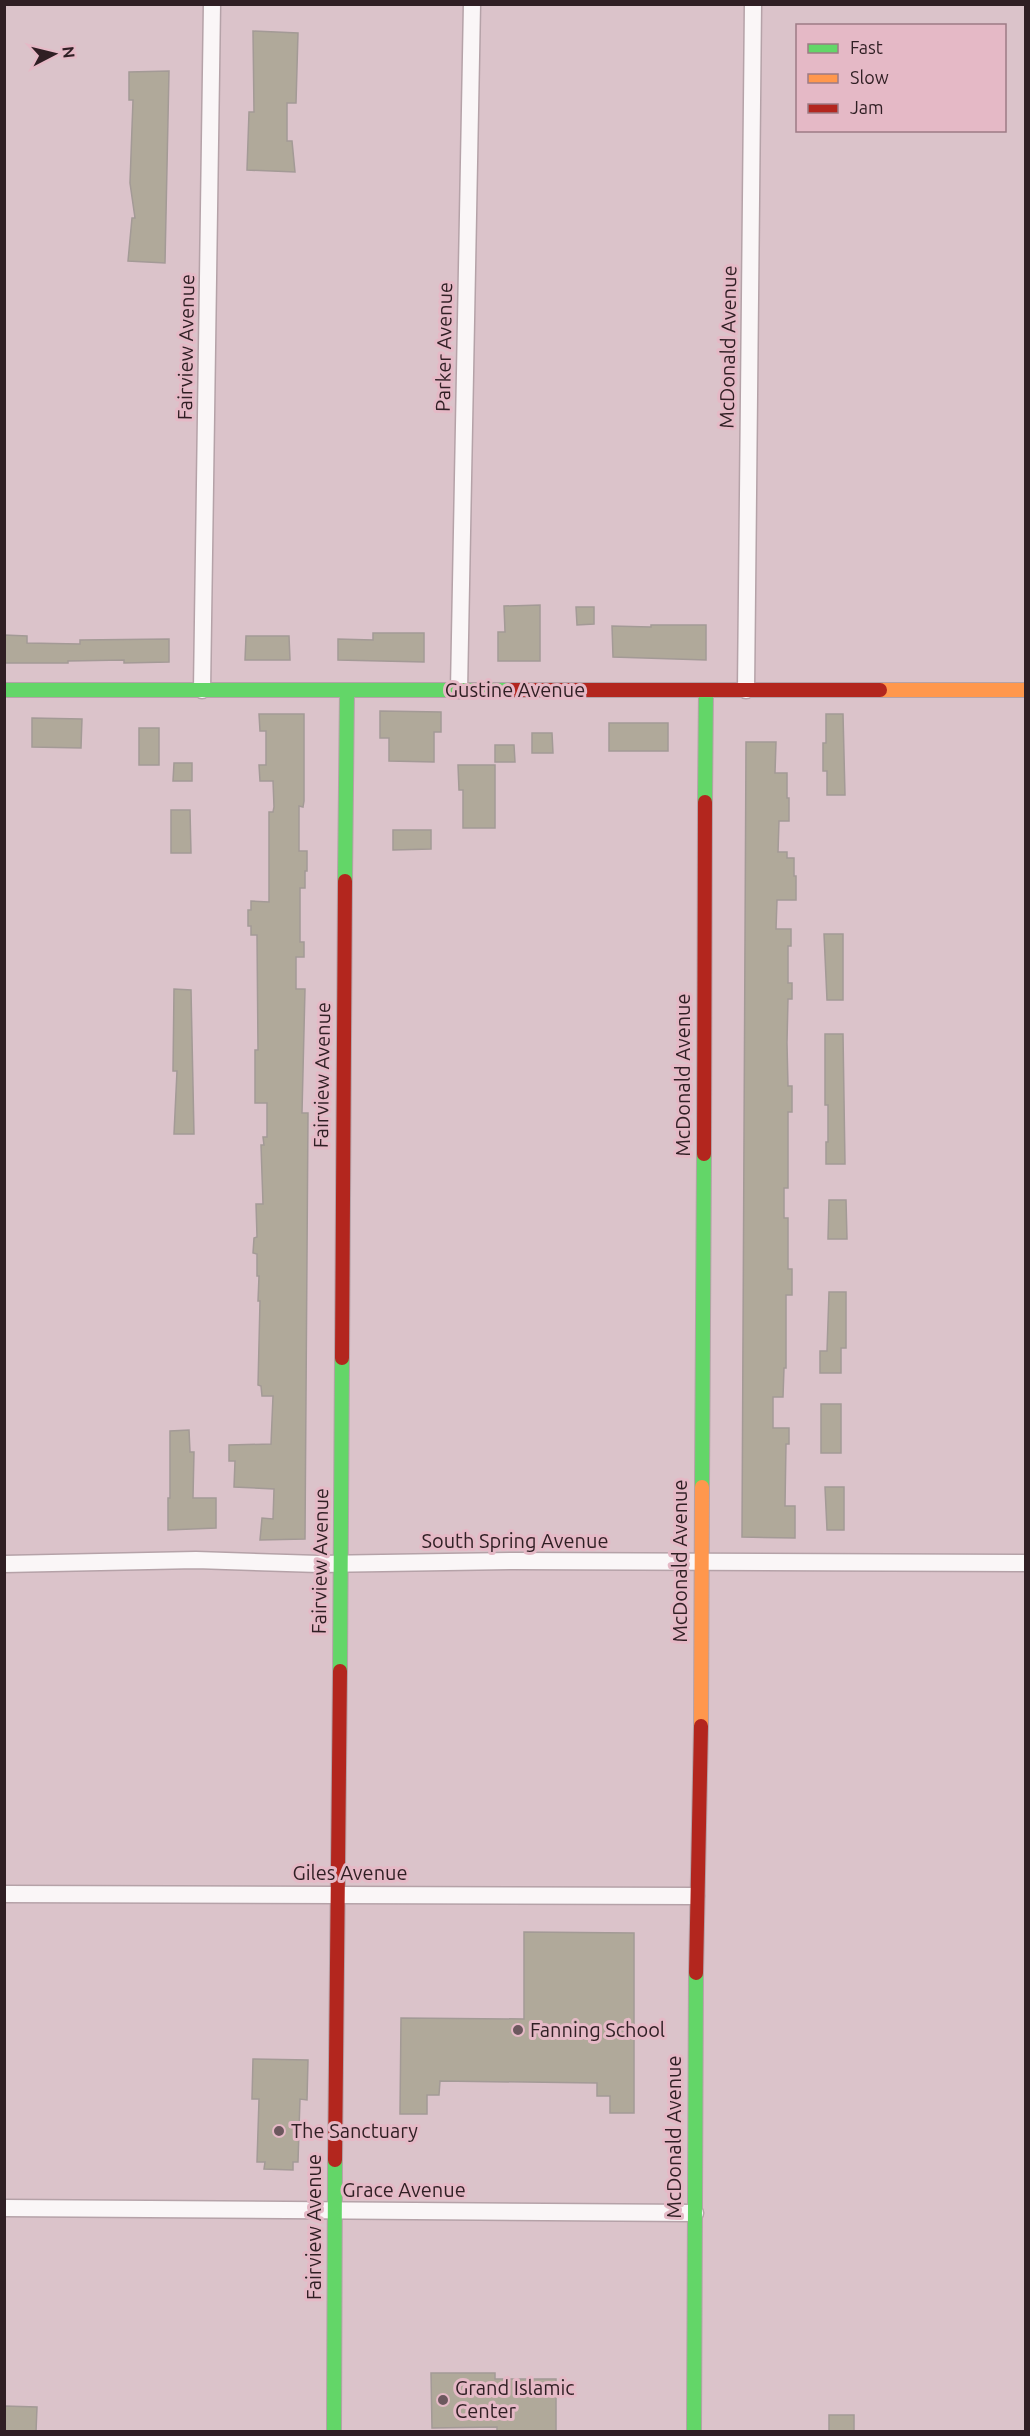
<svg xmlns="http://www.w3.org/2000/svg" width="1030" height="2436" font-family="Ubuntu,sans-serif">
  <rect width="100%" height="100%" fill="#dbc3ca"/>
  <path fill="#b0a99a" stroke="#a39a96" stroke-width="1.5" d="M 253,31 L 298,33 L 296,103 L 287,103 L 287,141 L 292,141 L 295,172 L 247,170 L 249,112 L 254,112 Z
    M 169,71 L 165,263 L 128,261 L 132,218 L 135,218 L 130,183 L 133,100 L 129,100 L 129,72 Z
    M 540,605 L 540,661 L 498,661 L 498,632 L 505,632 L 504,606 Z
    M 576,607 L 594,607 L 594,624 L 577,625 Z
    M 651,625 L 706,625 L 706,660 L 613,657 L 612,626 L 651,627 Z
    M 373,633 L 424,633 L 424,662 L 338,660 L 338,639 L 373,640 Z
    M 4,635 L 27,636 L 27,643 L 80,644 L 80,640 L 169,639 L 169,662 L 124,663 L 124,660 L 68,661 L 68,663 L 4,663 Z
    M 246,636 L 289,636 L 290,660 L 245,660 Z
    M 380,711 L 441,712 L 441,732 L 434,732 L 434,762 L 389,761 L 389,738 L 380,738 Z
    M 259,714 L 304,714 L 304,801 L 303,807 L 299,806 L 299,851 L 307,851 L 307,871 L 305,871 L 305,888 L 300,888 L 300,942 L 304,942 L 304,957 L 296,957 L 296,989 L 305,989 L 302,1113 L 308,1113 L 305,1539 L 260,1540 L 262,1518 L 273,1519 L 274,1489 L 234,1487 L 235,1461 L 229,1461 L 229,1445 L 271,1444 L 273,1396 L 262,1396 L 261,1386 L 258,1385 L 260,1301 L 258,1301 L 259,1276 L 257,1276 L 257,1254 L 253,1253 L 254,1238 L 257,1237 L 256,1204 L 263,1204 L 261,1145 L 264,1145 L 263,1137 L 267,1137 L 267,1103 L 255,1103 L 255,1050 L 258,1050 L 257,935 L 251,935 L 251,926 L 248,926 L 248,910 L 251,910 L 251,901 L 269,902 L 269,812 L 273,812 L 274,807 L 273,781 L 260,781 L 259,765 L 266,765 L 266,731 L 260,731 Z
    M 826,714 L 843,714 L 845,795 L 827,795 L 827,771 L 823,771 L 823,743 L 826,743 Z
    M 32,718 L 82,719 L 81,748 L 32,747 Z
    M 609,723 L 668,723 L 668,751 L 609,751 Z
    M 139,728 L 159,728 L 159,765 L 139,765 Z
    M 532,733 L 552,733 L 553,753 L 532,753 Z
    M 746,742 L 776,742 L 775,773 L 787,773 L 787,798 L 789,798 L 789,821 L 779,821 L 778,852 L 787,852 L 787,858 L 794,858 L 794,876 L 796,876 L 796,900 L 777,900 L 776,929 L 791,929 L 791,946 L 788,946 L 788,983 L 792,983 L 792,999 L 788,999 L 787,1043 L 788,1086 L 792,1086 L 792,1112 L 788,1112 L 788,1188 L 784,1188 L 784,1218 L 788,1218 L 788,1269 L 792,1269 L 792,1295 L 786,1295 L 786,1368 L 784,1368 L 783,1397 L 773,1397 L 773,1428 L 789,1428 L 789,1444 L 786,1444 L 785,1506 L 795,1506 L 795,1538 L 742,1537 Z
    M 495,745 L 514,745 L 515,762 L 495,762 Z
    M 174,763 L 192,763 L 192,781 L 173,781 Z
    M 458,765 L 495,765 L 495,828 L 463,828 L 463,790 L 459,790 Z
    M 171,810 L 190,810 L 191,853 L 171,853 Z
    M 393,830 L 431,830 L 431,849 L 393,850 Z
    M 824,934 L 843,934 L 843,1000 L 827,1000 Z
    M 174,989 L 191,990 L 194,1134 L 174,1134 L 177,1071 L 173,1071 Z
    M 825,1034 L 843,1034 L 845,1164 L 826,1164 L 826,1142 L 828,1142 L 828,1105 L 825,1105 Z
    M 829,1200 L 846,1200 L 847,1239 L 828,1239 Z
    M 829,1292 L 846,1292 L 846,1348 L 841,1348 L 841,1373 L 820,1373 L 820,1351 L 827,1351 Z
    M 821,1404 L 841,1404 L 841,1453 L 821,1453 Z
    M 189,1430 L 190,1452 L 194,1452 L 193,1498 L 216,1498 L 216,1528 L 168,1530 L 168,1498 L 170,1498 L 170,1431 Z
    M 825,1487 L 844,1487 L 844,1530 L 827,1530 Z
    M 524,1932 L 634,1933 L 634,2113 L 610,2113 L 610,2096 L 597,2096 L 597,2083 L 440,2081 L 439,2095 L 427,2095 L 427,2114 L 400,2114 L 401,2018 L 524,2019 Z
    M 253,2059 L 308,2060 L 307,2100 L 300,2099 L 298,2162 L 293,2162 L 293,2170 L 264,2169 L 265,2162 L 257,2162 L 259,2099 L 252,2099 Z
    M 431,2373 L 495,2373 L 495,2379 L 556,2379 L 556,2432 L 497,2432 L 497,2427 L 432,2428 Z
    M 4,2406 L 37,2407 L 36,2432 L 4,2432 Z
    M 829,2415 L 854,2415 L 854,2432 L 829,2432 Z"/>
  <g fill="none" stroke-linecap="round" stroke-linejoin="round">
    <g stroke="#b5a2a8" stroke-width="19">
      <path id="street" d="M 202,690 L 212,4
        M 459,690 L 472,4
        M 746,690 L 753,4
        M 4,1564 L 196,1560 L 319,1564 L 515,1561 L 1026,1563
        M 4,1894 L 696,1896
        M 4,2208 L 695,2213"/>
    </g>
    <g stroke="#b5a2a8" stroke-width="16">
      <path id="fast" d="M 4,690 L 511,690
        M 705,802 L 706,690
        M 345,881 L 347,690
        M 702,1487 L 704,1154
        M 340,1671 L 342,1358
        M 334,2432 L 335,2160
        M 694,2432 L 696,1973"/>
    </g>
    <g stroke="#b5a2a8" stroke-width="16">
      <path id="slow" d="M 880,690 L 1026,690
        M 701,1726 L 702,1487"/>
    </g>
    <g stroke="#b5a2a8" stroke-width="16">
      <path id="jam" d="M 511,690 L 880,690
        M 704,1154 L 705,802
        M 342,1358 L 345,881
        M 696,1973 L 701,1726
        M 335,2160 L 340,1671"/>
    </g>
    <use href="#street" stroke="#faf6f7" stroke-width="16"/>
    <use href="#fast" stroke="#63d668" stroke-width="14"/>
    <use href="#slow" stroke="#ff974d" stroke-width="14"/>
    <use href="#jam" stroke="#b3261e" stroke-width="14"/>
  </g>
  <g fill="#6c585e" stroke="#e5b9c6" stroke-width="2">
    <circle cx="518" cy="2030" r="6"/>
    <circle cx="279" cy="2131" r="6"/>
    <circle cx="443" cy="2400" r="6"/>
  </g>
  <g text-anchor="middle" stroke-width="6" stroke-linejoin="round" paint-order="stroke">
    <g font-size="20" fill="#301f24" stroke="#e5b9c6">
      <text transform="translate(186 347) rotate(-89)" y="7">Fairview Avenue</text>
      <text transform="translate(444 347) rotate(-89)" y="7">Parker Avenue</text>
      <text transform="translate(728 347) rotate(-89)" y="7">McDonald Avenue</text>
      <text x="515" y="697">Gustine Avenue</text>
      <text transform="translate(322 1075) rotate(-89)" y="7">Fairview Avenue</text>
      <text transform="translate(683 1075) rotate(-90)" y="7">McDonald Avenue</text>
      <text x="515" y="1548">South Spring Avenue</text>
      <text transform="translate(320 1561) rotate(-89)" y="7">Fairview Avenue</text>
      <text transform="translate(680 1561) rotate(-90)" y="7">McDonald Avenue</text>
      <text x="350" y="1880">Giles Avenue</text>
      <text transform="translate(674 2137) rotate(-90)" y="7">McDonald Avenue</text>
      <text x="404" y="2197">Grace Avenue</text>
      <text transform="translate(314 2227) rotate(-90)" y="7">Fairview Avenue</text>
    </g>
    <g font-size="20" fill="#301f24" stroke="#e5b9c6" text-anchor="start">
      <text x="530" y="2037">Fanning School</text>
      <text x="291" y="2138">The Sanctuary</text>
      <text x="455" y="2395">Grand Islamic<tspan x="455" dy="23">Center</tspan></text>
    </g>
  </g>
  <rect width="1030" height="2436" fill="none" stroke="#301f24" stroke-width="12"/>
  <rect x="796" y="24" width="210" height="108" fill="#e5b9c6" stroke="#9d7b85" stroke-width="1.5"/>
  <rect x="808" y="44" width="30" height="9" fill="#63d668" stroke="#9d7b85" stroke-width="1.5"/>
  <text x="850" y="54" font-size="18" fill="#301f24">Fast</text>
  <rect x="808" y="74" width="30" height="9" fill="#ff974d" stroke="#9d7b85" stroke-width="1.5"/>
  <text x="850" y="84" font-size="18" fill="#301f24">Slow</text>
  <rect x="808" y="104" width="30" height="9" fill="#b3261e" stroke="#9d7b85" stroke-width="1.5"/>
  <text x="850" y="114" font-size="18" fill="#301f24">Jam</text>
  <g transform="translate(54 54) rotate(83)" stroke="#e5b9c6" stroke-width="4.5" paint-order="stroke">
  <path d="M0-4.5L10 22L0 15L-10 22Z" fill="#301f24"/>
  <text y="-9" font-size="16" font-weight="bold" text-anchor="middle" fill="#301f24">N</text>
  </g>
</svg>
